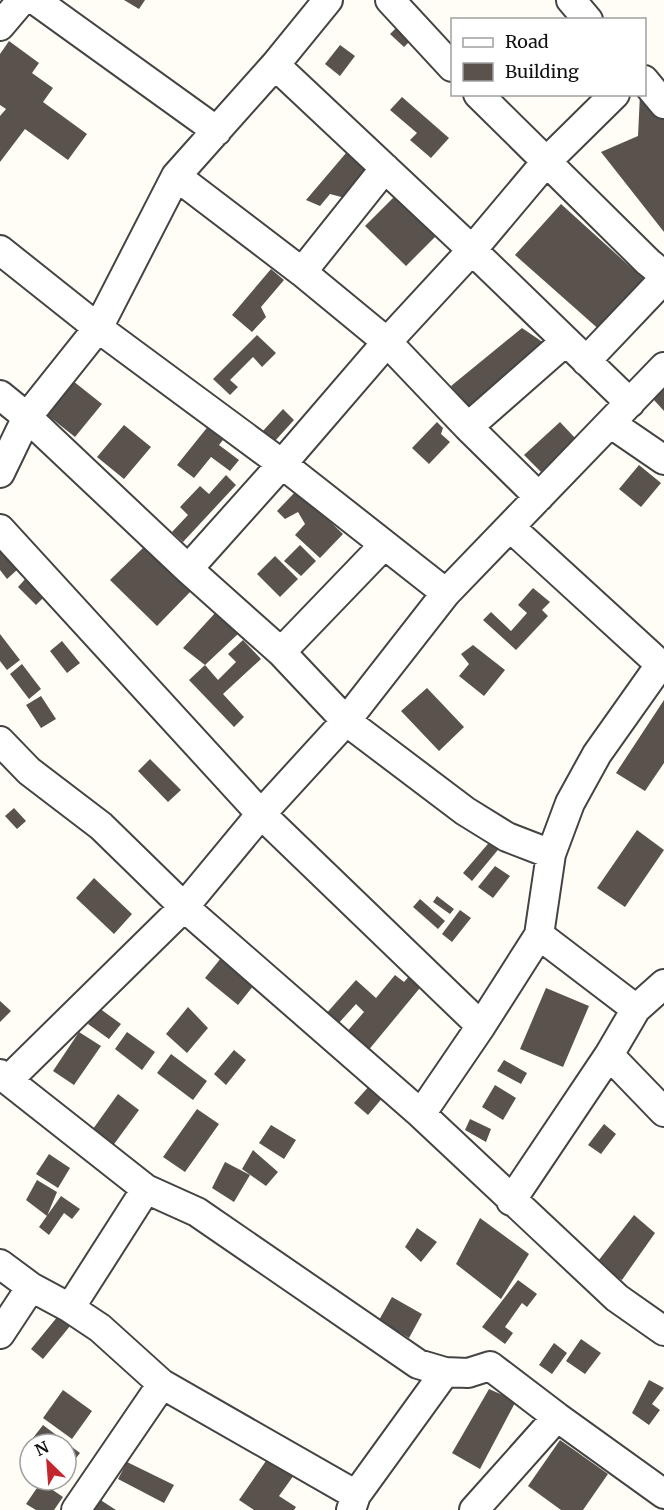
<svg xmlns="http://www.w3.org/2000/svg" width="664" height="1510" font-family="Merriweather,serif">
  <rect width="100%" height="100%" fill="#fffdf5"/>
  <path fill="#5a524d" d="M 124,0 L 145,0 L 139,9 Z
    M 399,25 L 413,38 L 404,47 L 390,34 Z
    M 9,41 L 39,63 L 32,73 L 53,88 L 43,102 L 87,134 L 68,160 L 25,129 L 0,162 L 0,116 L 6,109 L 0,105 L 0,54 Z
    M 340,45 L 355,56 L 340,76 L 325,64 Z
    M 640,94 L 664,117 L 664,232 L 601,152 L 638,136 Z
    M 402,97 L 449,138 L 431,158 L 410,140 L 417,133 L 390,110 Z
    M 352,146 L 373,163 L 345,198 L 330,194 L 320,206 L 306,200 Z
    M 397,194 L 438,234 L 406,266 L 365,226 Z
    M 561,204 L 647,282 L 602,332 L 515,255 Z
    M 271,269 L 284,280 L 261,307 L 266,317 L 252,332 L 232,315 Z
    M 522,328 L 547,345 L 470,409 L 451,386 Z
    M 257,335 L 276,353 L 262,367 L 253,357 L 230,380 L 238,387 L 230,395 L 213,379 Z
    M 68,377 L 102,404 L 75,437 L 41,410 Z
    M 664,386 L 664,411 L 654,400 Z
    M 283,409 L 294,420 L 274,442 L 262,432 Z
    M 214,419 L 230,431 L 219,445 L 239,460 L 230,471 L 211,457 L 194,478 L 177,465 Z
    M 437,422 L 443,428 L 441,434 L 450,442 L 429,464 L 412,448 Z
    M 560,422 L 576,439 L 541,472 L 524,455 Z
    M 124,425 L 151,447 L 124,479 L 97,457 Z
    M 639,465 L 661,483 L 641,507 L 619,489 Z
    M 226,475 L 236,485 L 183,542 L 172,532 L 188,515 L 180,507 L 200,486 L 209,494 Z
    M 297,490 L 343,534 L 320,558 L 295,535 L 305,524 L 298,512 L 285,519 L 277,511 Z
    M 300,545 L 316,561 L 301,576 L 284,561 Z
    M 145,546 L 191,591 L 157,626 L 110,580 Z
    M 0,549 L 18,569 L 7,579 L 0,570 Z
    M 275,556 L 298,579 L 280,597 L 257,574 Z
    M 27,577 L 45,596 L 36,605 L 18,587 Z
    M 533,588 L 550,602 L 542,610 L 548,616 L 516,650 L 483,620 L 491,612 L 511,631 L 527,613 L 518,605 Z
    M 216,612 L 239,633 L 205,665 L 183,648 Z
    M 0,634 L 20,660 L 7,670 L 0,661 Z
    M 243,640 L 261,659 L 223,694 L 244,717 L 234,727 L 189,680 L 205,665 L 218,680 L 236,662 L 228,654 Z
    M 62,641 L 80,663 L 67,673 L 50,651 Z
    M 473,645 L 505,670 L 484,696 L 459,676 L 469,664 L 461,654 Z
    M 22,664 L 41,689 L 29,699 L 10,674 Z
    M 427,688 L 464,727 L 439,751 L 401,711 Z
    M 41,696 L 56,719 L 41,728 L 26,705 Z
    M 664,700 L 664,763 L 645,791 L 616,773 Z
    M 150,759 L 181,790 L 168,802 L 138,771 Z
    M 14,808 L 26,821 L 17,829 L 5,816 Z
    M 637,830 L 664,850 L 625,907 L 597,888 Z
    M 493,838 L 502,845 L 472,881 L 463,873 Z
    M 495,866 L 510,876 L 493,898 L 478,887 Z
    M 94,878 L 132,914 L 114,934 L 76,898 Z
    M 437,896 L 454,909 L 450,914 L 433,902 Z
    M 420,899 L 445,921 L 438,929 L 413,907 Z
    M 460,910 L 471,918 L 452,942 L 442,934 Z
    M 221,958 L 254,985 L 238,1005 L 205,978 Z
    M 412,973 L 424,983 L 367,1052 L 345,1034 L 364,1012 L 356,1004 L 337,1025 L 325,1015 L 356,980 L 376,998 L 395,975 L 404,982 Z
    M 546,988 L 589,1006 L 563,1067 L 520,1049 Z
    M 0,1001 L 11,1011 L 0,1022 Z
    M 188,1007 L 208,1028 L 187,1053 L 166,1034 Z
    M 99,1008 L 121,1024 L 109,1039 L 88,1024 Z
    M 79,1032 L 101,1046 L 74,1085 L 53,1071 Z
    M 127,1032 L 155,1052 L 142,1070 L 115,1049 Z
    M 234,1050 L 246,1060 L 226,1085 L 214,1074 Z
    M 171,1054 L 207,1081 L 193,1100 L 157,1073 Z
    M 504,1060 L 527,1073 L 521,1084 L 497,1071 Z
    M 371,1084 L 384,1096 L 368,1115 L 354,1103 Z
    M 495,1085 L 516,1098 L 503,1120 L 482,1107 Z
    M 118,1094 L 139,1110 L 109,1151 L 88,1136 Z
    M 197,1109 L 219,1124 L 185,1172 L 163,1157 Z
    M 470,1119 L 491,1129 L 486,1142 L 465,1130 Z
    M 604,1124 L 616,1134 L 601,1154 L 588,1145 Z
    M 271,1125 L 296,1140 L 284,1159 L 259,1143 Z
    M 253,1150 L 278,1172 L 266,1186 L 242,1169 Z
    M 49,1154 L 70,1168 L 58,1188 L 36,1174 Z
    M 225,1162 L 250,1175 L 234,1202 L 212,1188 Z
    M 37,1180 L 57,1192 L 47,1216 L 26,1200 Z
    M 61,1196 L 80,1209 L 72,1219 L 64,1213 L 49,1235 L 39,1227 Z
    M 634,1215 L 655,1233 L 622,1280 L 595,1265 Z
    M 480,1218 L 529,1254 L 501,1299 L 456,1264 Z
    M 417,1228 L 437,1242 L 421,1262 L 405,1247 Z
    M 518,1280 L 537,1294 L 527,1307 L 522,1303 L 505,1327 L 513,1333 L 505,1344 L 482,1327 Z
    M 392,1297 L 422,1314 L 409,1338 L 379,1320 Z
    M 63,1310 L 75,1320 L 43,1359 L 31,1349 Z
    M 581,1339 L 601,1353 L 585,1374 L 566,1361 Z
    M 554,1343 L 567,1353 L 552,1374 L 539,1365 Z
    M 649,1380 L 664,1388 L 652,1404 L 660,1410 L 649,1425 L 632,1413 Z
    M 489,1389 L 516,1401 L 480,1469 L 452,1453 Z
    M 63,1390 L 92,1411 L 72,1439 L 43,1418 Z
    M 43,1425 L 80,1453 L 66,1471 L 66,1444 L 30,1444 L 30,1450 L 26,1447 Z
    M 560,1440 L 608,1474 L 583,1510 L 561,1510 L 528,1486 Z
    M 268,1458 L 294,1475 L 279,1496 L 296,1507 L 294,1510 L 254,1510 L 239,1500 Z
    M 127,1462 L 174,1485 L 164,1503 L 118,1479 Z
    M 41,1482 L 63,1497 L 54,1510 L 36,1510 L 26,1504 Z
    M 99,1499 L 116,1510 L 92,1510 Z"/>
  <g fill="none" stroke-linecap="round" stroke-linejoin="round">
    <g stroke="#444" stroke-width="32">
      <path id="minor" d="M 35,0 L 217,131
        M 390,0 L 452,67
        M 571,0 L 588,20
        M 0,26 L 22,0
        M 275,65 L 472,250 L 630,403
        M 644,80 L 664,104
        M 478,94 L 648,262 L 664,275
        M 176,176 L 302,272 L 387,342 L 468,427 L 539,497
        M 0,250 L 98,328 L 282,464 L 446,593
        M 302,272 L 385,168
        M 586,361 L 664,279
        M 0,395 L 27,417 L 188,569 L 281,652 L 346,721 L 465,811 L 507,837 L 551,854
        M 610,423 L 664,460
        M 468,427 L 566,341
        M 0,473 L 27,417 L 98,328 L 176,176 L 275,65 L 328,0
        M 510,527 L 664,668
        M 0,529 L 261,814 L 481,1026
        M 188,569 L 282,464 L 387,342 L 472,250 L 546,162 L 615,94
        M 281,652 L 384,545
        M 0,741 L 29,771 L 101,826 L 184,907 L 421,1114 L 617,1298 L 664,1331
        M 539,935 L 636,1009
        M 609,1055 L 664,1112
        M 0,1074 L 146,1189 L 197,1212 L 418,1364 L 445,1372 L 468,1373 L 490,1366 L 557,1417 L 664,1494
        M 8,1080 L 184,907 L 261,814 L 346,721 L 446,593 L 664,367
        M 421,1114 L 481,1026 L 539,935 L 551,854 L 570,803 L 597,754 L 660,665
        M 511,1201 L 609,1055 L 636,1009 L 664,984
        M 0,1264 L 31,1287 L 70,1308 L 100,1328 L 162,1384 L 356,1495 L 351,1510
        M 70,1308 L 146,1189
        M 0,1334 L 31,1287
        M 356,1495 L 445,1372
        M 76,1510 L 162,1384
        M 474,1510 L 557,1417"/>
    </g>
    <use href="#minor" stroke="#fff" stroke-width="28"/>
  </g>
  <rect x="451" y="18" width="195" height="78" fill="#ffffff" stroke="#a0a0a0" stroke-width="1.5"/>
  <rect x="463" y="38" width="30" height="9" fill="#ffffff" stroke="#a0a0a0" stroke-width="1.5"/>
  <text x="505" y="48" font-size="18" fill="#111111">Road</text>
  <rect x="463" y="63" width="30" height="18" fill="#5a524d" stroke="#a0a0a0" stroke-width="1.5"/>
  <text x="505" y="78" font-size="18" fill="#111111">Building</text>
  <g transform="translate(48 1462) rotate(335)"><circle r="28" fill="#ffffff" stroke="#a0a0a0" stroke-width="1.5"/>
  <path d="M0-4.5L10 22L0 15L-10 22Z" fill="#c4262e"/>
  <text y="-9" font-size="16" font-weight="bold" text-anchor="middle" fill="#111111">N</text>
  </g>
</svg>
